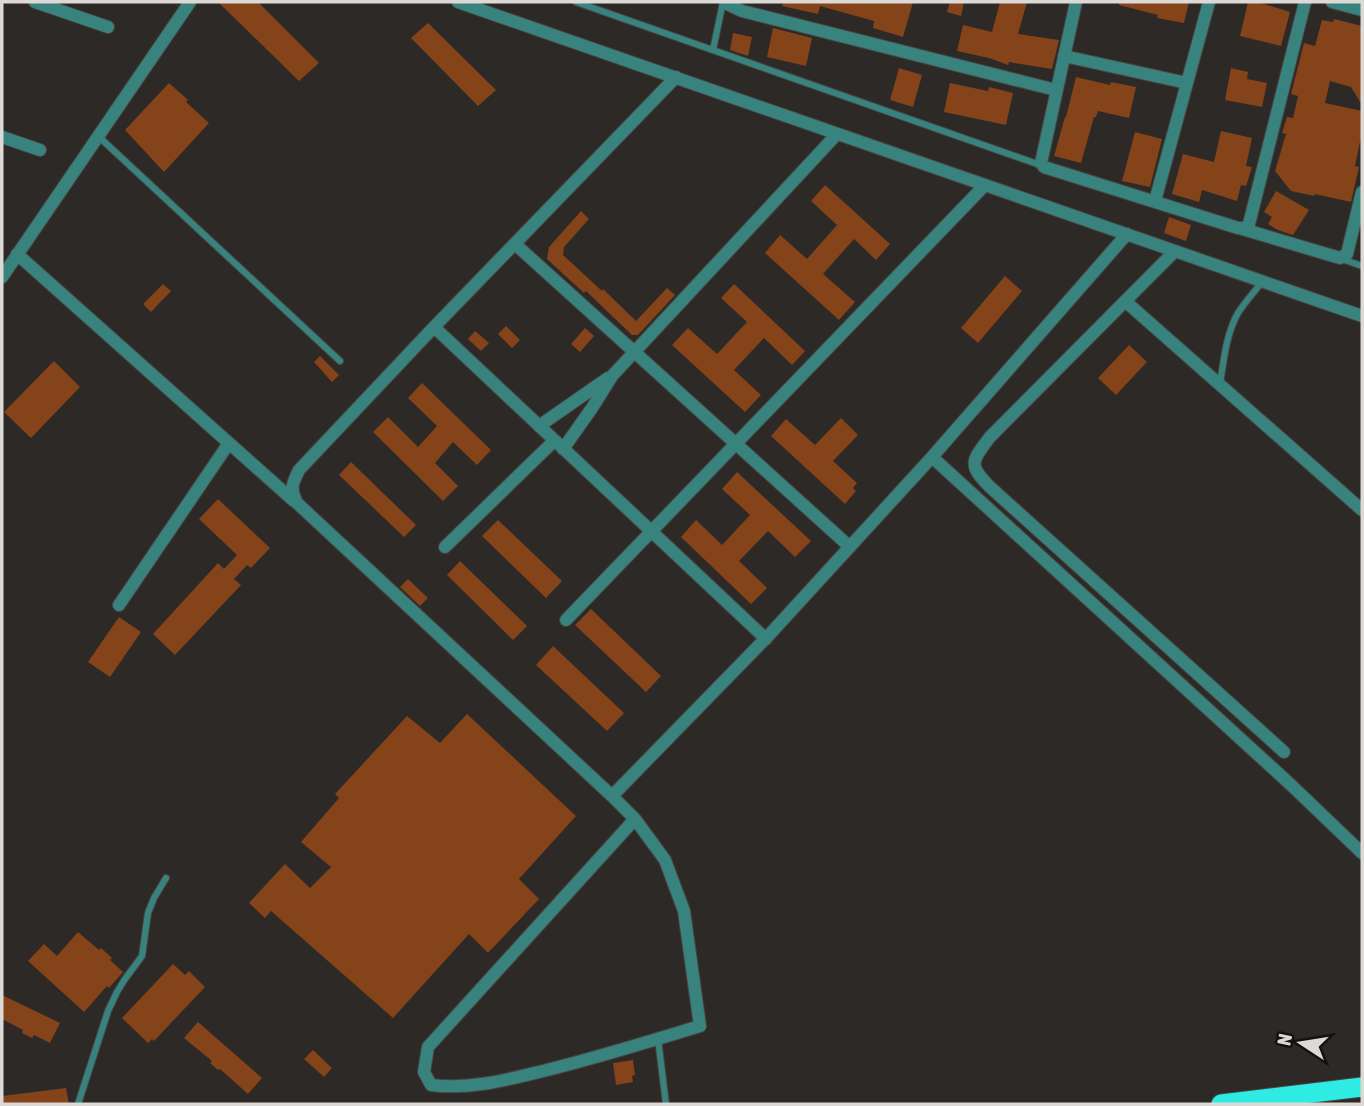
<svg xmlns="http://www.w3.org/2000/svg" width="1364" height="1106" font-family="'Asap Condensed',sans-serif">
  <rect width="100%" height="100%" fill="#2d2926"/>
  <path fill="#85431a" d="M 218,2 L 258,2 L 319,63 L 299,81 Z
    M 783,2 L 913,2 L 903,37 L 873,28 L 874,21 L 820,6 L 818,14 L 782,6 Z
    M 950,2 L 964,2 L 961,16 L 947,12 Z
    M 1000,2 L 1027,2 L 1018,34 L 1059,40 L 1052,69 L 1009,62 L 1008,65 L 989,58 L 957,51 L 963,25 L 992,32 Z
    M 1119,2 L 1189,2 L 1184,23 L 1157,18 L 1158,15 L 1119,5 Z
    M 1248,2 L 1258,2 L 1290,12 L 1281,46 L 1240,36 Z
    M 1334,19 L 1362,26 L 1362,105 L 1351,87 L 1330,81 L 1325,103 L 1362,111 L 1362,132 L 1355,166 L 1359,167 L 1351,202 L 1315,194 L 1314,196 L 1291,191 L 1275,171 L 1286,134 L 1282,133 L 1287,117 L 1293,118 L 1298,96 L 1291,94 L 1304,43 L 1315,46 L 1322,20 L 1333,22 Z
    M 428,23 L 496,90 L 478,106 L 411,38 Z
    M 773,28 L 812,38 L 806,66 L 767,57 Z
    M 733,33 L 752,37 L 748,56 L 730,50 Z
    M 899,68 L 922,75 L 913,107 L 890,100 Z
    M 1231,68 L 1248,72 L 1247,79 L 1267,83 L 1262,107 L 1225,100 Z
    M 1076,77 L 1110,85 L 1111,82 L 1136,87 L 1129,118 L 1098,111 L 1096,117 L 1094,117 L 1081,163 L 1054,156 L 1065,117 L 1066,117 Z
    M 169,83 L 188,100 L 186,102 L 209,123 L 164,172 L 125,130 Z
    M 950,83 L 988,91 L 989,87 L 1013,93 L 1006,125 L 944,112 Z
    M 1221,131 L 1252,138 L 1246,166 L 1252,167 L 1246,186 L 1241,185 L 1237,201 L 1202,190 L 1199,202 L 1172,194 L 1183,154 L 1214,162 Z
    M 1135,132 L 1162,139 L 1150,187 L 1122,181 Z
    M 825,185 L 890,244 L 876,260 L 854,239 L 823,274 L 855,302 L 839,320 L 765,253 L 780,235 L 807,259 L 837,225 L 811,201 Z
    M 1276,191 L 1309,210 L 1293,235 L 1278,230 L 1268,224 L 1272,217 L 1264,212 Z
    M 581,211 L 589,219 L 564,247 L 563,255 L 602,291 L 603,289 L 636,321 L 667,288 L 675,295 L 638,335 L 632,335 L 586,291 L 584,293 L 547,259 L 549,247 Z
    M 1169,217 L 1191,225 L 1186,241 L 1164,233 Z
    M 1005,276 L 1022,291 L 978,343 L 961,328 Z
    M 163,284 L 171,291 L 151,312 L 143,304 Z
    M 734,284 L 805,351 L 792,365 L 764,338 L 734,370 L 761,395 L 745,412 L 672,345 L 688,328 L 717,354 L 747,322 L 721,298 Z
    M 506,326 L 520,340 L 512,348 L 498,334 Z
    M 585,328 L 594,336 L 580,352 L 571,344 Z
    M 475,331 L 489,343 L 481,351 L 468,339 Z
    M 1129,345 L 1147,362 L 1116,395 L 1098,378 Z
    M 320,356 L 339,375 L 332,382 L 314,362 Z
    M 54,361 L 80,387 L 31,438 L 4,412 Z
    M 422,383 L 491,450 L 477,465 L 453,442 L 435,463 L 458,486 L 443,501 L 373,432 L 388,417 L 418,447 L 437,426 L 408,398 Z
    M 841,418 L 858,435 L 833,461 L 857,483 L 853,488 L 856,491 L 845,504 L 771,436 L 786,419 L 815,445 Z
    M 351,462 L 416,525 L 404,537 L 339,475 Z
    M 737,472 L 811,541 L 795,557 L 768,531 L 739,561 L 767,588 L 751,604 L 681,537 L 696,520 L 722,545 L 750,515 L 722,489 Z
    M 218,499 L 270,548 L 251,568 L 247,565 L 234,579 L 241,585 L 175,655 L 153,634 L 218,563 L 224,569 L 237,555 L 199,519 Z
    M 498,520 L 562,581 L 546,598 L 482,536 Z
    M 460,561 L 527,626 L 513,640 L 447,575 Z
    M 408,579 L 428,598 L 420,606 L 400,587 Z
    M 591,609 L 661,676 L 646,692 L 575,625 Z
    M 119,617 L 141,632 L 110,677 L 88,662 Z
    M 553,646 L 624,713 L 607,731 L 536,665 Z
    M 467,714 L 576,816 L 519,879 L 539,899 L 488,953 L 469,934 L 393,1018 L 271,911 L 265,918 L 249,903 L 285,864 L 310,888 L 331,867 L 301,842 L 339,798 L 335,794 L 407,716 L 440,743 Z
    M 78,932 L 99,950 L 101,948 L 112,958 L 110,960 L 123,972 L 109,988 L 107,986 L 84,1012 L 28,961 L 44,944 L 57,956 Z
    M 173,964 L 185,975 L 189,971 L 205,987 L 154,1041 L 152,1039 L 148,1043 L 122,1018 Z
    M 2,995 L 60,1023 L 50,1043 L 34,1035 L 32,1038 L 22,1033 L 23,1030 L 2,1019 Z
    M 198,1022 L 262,1078 L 248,1094 L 220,1069 L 218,1070 L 210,1063 L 212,1061 L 184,1038 Z
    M 313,1050 L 332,1068 L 324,1077 L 304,1059 Z
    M 633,1060 L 635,1075 L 632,1076 L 633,1082 L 616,1085 L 613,1063 Z
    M 66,1088 L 69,1104 L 2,1104 L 2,1096 Z"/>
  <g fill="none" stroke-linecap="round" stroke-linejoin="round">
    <g stroke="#494542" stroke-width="8">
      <path id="service" d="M 576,2 L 1043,166
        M 713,50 L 723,2
        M 98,136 L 340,361
        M 1342,259 L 1362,266
        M 1220,383 C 1224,360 1226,334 1238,313 C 1245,302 1254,292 1262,282
        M 658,1039 L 666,1104
        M 78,1104 L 108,1011 L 117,992 L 125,979 L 142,956 L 148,913 L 154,898 L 166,878"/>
    </g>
    <g stroke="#494542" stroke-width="14">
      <path id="minor" d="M 35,2 L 108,27
        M 458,2 L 1362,316
        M 727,2 L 727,4 L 742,11 L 1056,90
        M 1076,2 L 1041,163 L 1044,167 L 1238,228 L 1245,228 L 1249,224 L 1305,2
        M 1332,2 L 1362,10
        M 1064,56 L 1187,83
        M 2,137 L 40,150
        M 1155,201 L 1209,2
        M 1239,228 L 1340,258 L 1347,254 L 1362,192
        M 515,244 L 850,547
        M 1175,251 L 990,437 C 972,461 967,464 990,487 L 1284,752
        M 17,254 L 294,501
        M 2,277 L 190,2
        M 1125,301 L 1362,510
        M 434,327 L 766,639
        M 539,426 L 608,378
        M 563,449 L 592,408 L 612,376 L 837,134
        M 932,457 L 1290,784 L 1362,853
        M 445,547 L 554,441
        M 119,605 L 229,443
        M 566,620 L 985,185
        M 612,796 L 770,634 L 932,457 L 1127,234
        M 635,819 L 428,1047 L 424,1072 L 431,1085 C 469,1090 506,1080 543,1071 C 596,1058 648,1042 700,1026 L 684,911 L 665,860 L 635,819 L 612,796 L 297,503 C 290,488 292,484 299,470 L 434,327 L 676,77"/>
    </g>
    <g stroke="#494542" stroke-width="21">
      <path id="trunk" d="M 1221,1104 L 1362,1087"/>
    </g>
    <use href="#service" stroke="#38837e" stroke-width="6"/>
    <use href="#minor" stroke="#38837e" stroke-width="12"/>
    <use href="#trunk" stroke="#2eebe3" stroke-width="19"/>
  </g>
  <rect width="1364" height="1106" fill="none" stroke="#dcd9d7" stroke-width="7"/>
  <g transform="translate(1301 1043) rotate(282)" stroke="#141211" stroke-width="5" paint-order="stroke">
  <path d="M0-5L12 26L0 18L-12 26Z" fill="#dcd9d7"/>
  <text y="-10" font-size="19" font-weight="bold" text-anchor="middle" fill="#dcd9d7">N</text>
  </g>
</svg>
